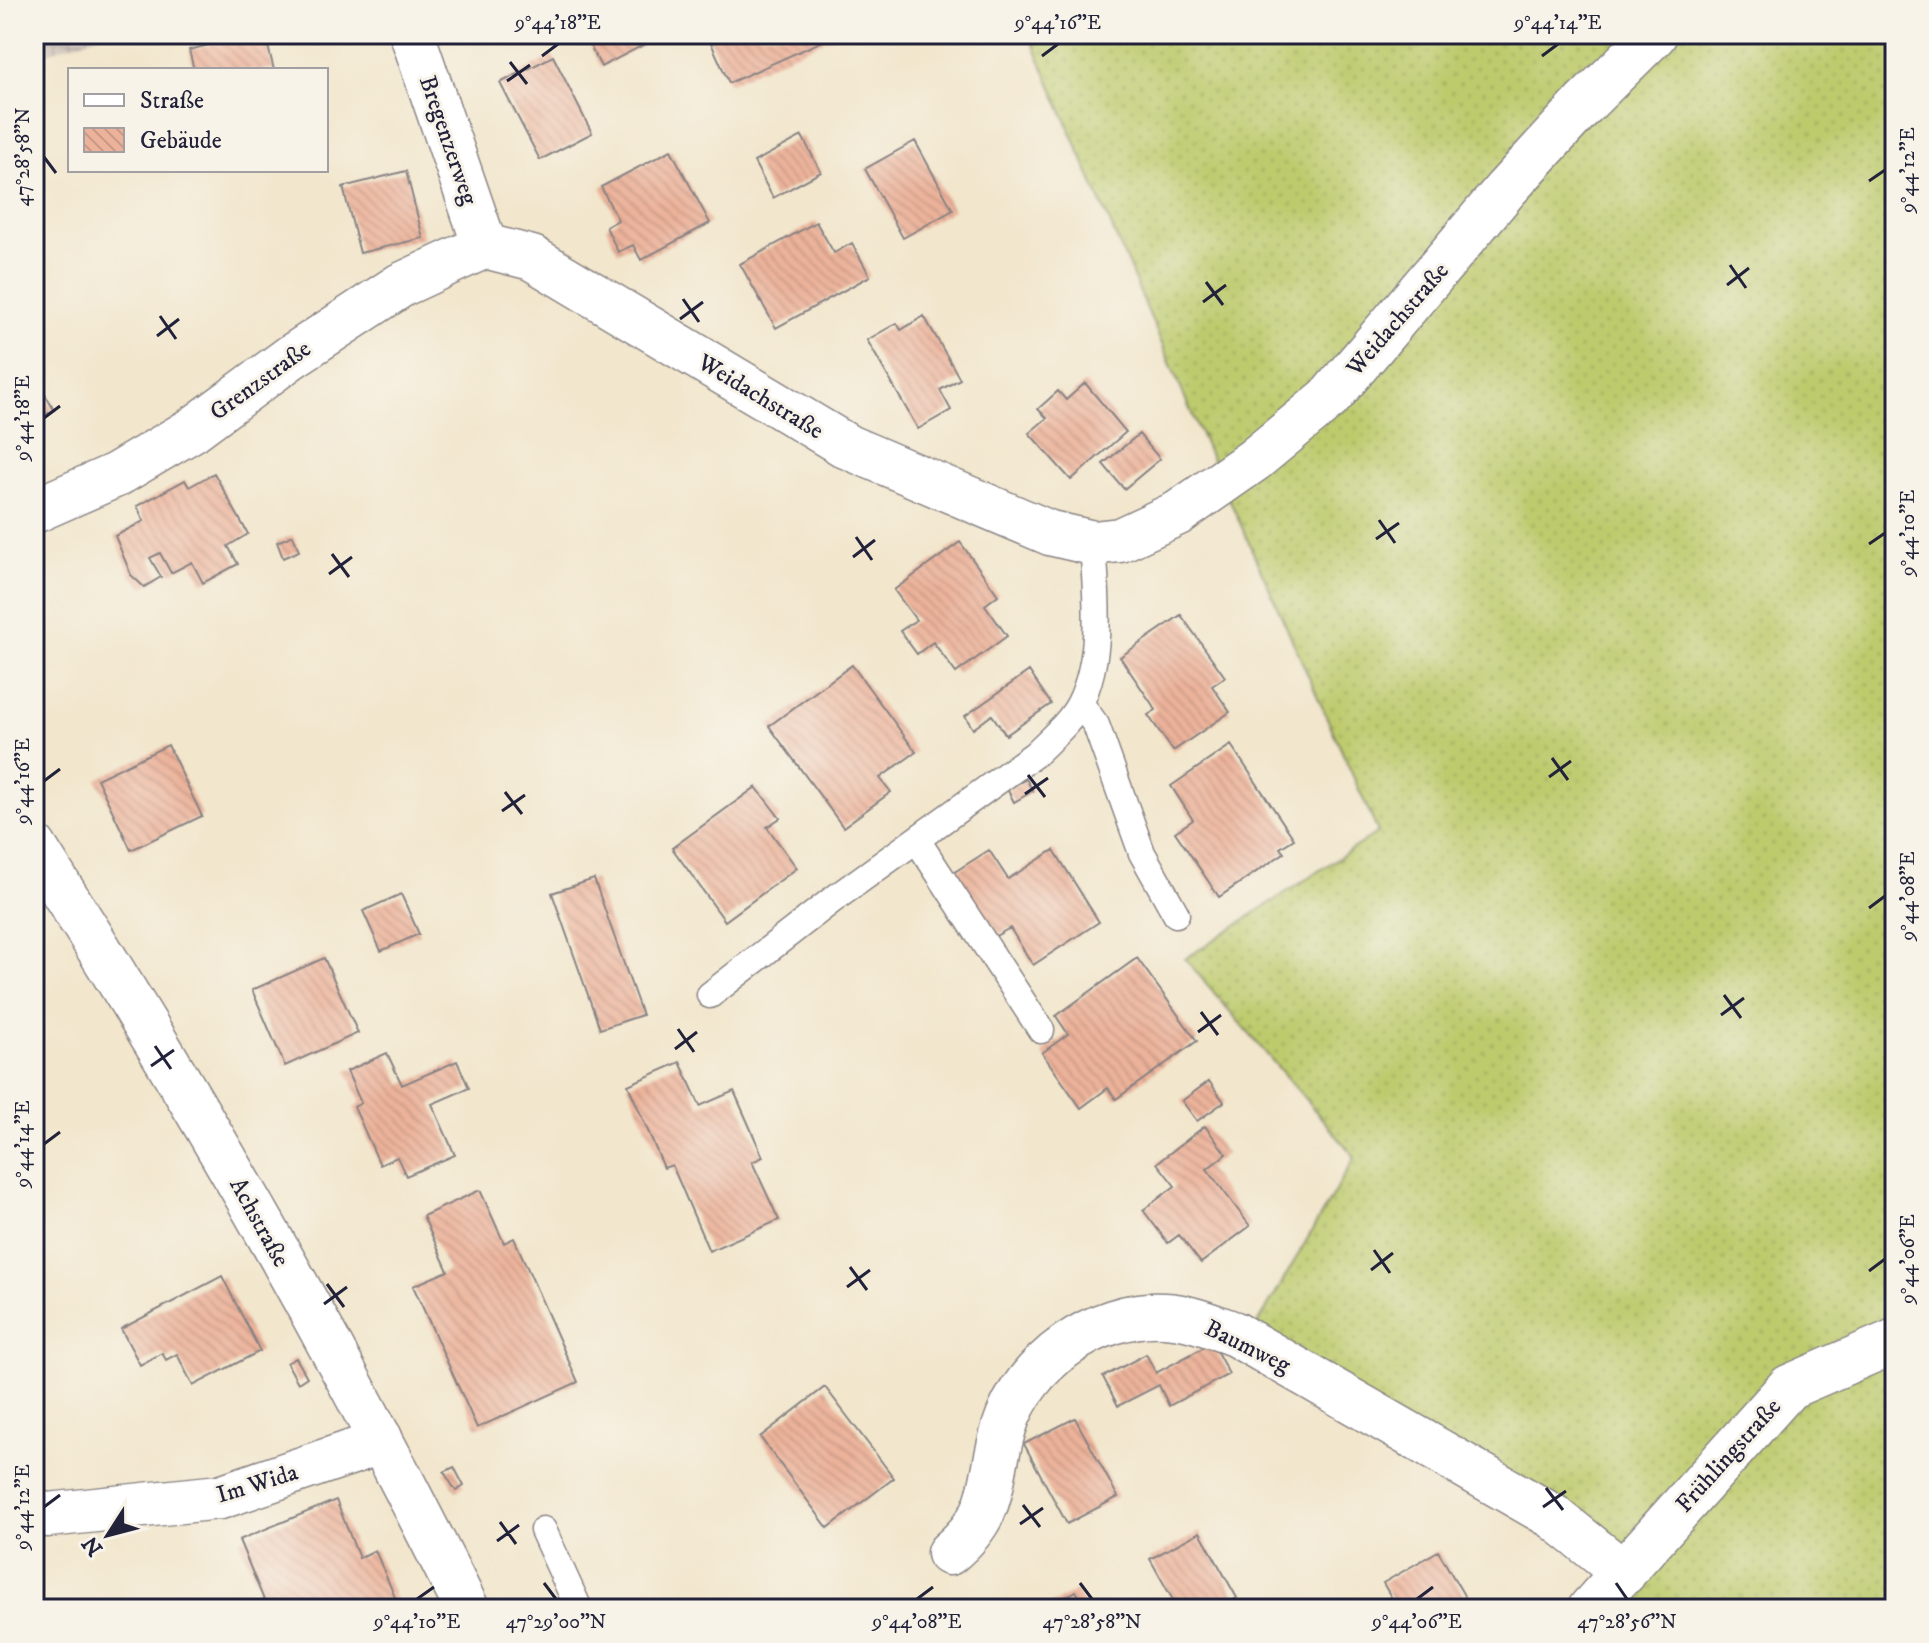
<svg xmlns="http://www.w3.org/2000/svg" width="1929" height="1643" font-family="'IM FELL DW Pica',serif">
  <defs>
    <pattern id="industrial-grid" width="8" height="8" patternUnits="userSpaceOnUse" patternTransform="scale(2)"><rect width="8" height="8" fill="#cdc2b9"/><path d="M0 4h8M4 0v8" fill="none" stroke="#b0a6a0"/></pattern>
    <pattern id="grass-dots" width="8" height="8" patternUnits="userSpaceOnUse" patternTransform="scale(2)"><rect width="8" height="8" fill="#bdcb6d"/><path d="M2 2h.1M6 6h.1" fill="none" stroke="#a2ae5f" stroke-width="1.8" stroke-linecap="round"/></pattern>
    <pattern id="building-back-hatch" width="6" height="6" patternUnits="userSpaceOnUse" patternTransform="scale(2)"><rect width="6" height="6" fill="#ecb29a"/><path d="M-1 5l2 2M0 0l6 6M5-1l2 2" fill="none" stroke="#ca9986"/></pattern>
  </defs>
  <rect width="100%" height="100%" fill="#f7f3e8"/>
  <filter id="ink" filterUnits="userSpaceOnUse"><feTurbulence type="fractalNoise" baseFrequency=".0125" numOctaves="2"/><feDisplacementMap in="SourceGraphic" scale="16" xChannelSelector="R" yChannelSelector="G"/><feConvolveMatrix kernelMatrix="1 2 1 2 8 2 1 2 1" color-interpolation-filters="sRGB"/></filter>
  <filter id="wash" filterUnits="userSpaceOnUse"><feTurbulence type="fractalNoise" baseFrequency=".006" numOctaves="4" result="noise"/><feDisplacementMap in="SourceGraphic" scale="32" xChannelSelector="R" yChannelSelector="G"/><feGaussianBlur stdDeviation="1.8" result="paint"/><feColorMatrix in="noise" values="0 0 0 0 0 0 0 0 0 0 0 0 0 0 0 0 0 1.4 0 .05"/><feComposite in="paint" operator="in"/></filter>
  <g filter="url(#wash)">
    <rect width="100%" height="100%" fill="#f2e6cc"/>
    <path fill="url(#industrial-grid)" d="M 37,34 L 104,34 L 44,54 Z"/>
    <path fill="url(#grass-dots)" stroke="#707654" stroke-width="2" d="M 1029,34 L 1895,34 L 1895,1609 L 1601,1609 L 1640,1574 L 1256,1327 L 1355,1157 L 1185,959 L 1378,832 L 1210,456 Z"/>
    <g id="blocks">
      <path fill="url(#building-back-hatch)" d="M 251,34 L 265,34 L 274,70 L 194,70 L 189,50 Z
        M 584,34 L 657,34 L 659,37 L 601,67 Z
        M 707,34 L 833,34 L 834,36 L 729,83 Z
        M 553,56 L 592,133 L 540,160 L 500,83 Z
        M 802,136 L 821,172 L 773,198 L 754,162 Z
        M 915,141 L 953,210 L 903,238 L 865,169 Z
        M 671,150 L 710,223 L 641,260 L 633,245 L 618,252 L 606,227 L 618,220 L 601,187 Z
        M 406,171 L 423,238 L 360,253 L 343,187 Z
        M 816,222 L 834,253 L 852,243 L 870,276 L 776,328 L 740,264 Z
        M 924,316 L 960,379 L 940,390 L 951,410 L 918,429 L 867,340 L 897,323 L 901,330 Z
        M 34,375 L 54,410 L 34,421 Z
        M 1085,383 L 1126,432 L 1071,480 L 1029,433 L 1047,418 L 1038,409 L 1058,391 L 1066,400 Z
        M 1139,434 L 1160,459 L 1124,489 L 1103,464 Z
        M 214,473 L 248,534 L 228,546 L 238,564 L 203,583 L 192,562 L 171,573 L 160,553 L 150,558 L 161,577 L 144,587 L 131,575 L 115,536 L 144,521 L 137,506 L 185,480 L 189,487 Z
        M 293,535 L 299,551 L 283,558 L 277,542 Z
        M 960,542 L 998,595 L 985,605 L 1007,636 L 956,673 L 933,642 L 917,654 L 900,631 L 916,620 L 894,590 Z
        M 1181,615 L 1225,677 L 1212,686 L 1230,712 L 1173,751 L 1148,715 L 1156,710 L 1120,657 Z
        M 852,665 L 916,752 L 880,778 L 891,792 L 843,827 L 769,726 Z
        M 1029,671 L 1051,704 L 1006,735 L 992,715 L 973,729 L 965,716 Z
        M 168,745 L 202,816 L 131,850 L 97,779 Z
        M 1231,745 L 1294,839 L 1280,848 L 1284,853 L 1219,897 L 1175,832 L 1193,820 L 1171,786 Z
        M 1026,779 L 1033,791 L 1014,802 L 1007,789 Z
        M 756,787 L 780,818 L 767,827 L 797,868 L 725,921 L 672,848 Z
        M 989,850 L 1008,879 L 1054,850 L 1099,922 L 1033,965 L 1010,928 L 994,937 L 953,873 Z
        M 594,879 L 642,1015 L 600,1029 L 552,893 Z
        M 401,894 L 419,934 L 381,951 L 363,911 Z
        M 324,958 L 358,1033 L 285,1066 L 252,990 Z
        M 1137,958 L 1197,1041 L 1116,1099 L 1108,1088 L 1081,1108 L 1042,1053 L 1068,1034 L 1056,1016 Z
        M 387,1053 L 402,1085 L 457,1061 L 469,1088 L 432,1104 L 455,1155 L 406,1176 L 397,1157 L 380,1165 L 354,1107 L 361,1103 L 347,1071 Z
        M 680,1062 L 700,1106 L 734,1091 L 763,1157 L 752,1162 L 779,1220 L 709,1251 L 672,1165 L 664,1168 L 628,1085 Z
        M 1209,1081 L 1224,1102 L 1197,1121 L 1182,1101 Z
        M 1205,1126 L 1226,1154 L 1207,1169 L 1250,1226 L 1201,1263 L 1179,1235 L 1168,1243 L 1143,1210 L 1175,1186 L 1157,1163 Z
        M 480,1190 L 504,1243 L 514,1238 L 578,1382 L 477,1428 L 413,1286 L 448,1271 L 423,1216 Z
        M 222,1276 L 260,1351 L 193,1386 L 177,1354 L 166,1360 L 162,1353 L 140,1365 L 121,1329 Z
        M 1212,1343 L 1229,1374 L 1169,1406 L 1159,1385 L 1118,1406 L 1103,1377 L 1146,1354 L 1156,1373 Z
        M 296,1358 L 307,1377 L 298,1383 L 287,1363 Z
        M 825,1387 L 894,1478 L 828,1528 L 760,1437 Z
        M 1075,1418 L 1118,1497 L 1067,1524 L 1024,1444 Z
        M 454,1467 L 464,1486 L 456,1491 L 444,1472 Z
        M 336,1500 L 359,1558 L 375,1550 L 400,1609 L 341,1609 L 339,1604 L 328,1609 L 278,1609 L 275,1601 L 266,1605 L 239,1540 Z
        M 1200,1532 L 1237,1598 L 1218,1609 L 1178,1609 L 1150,1559 Z
        M 1438,1551 L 1472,1609 L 1398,1609 L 1383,1583 Z
        M 1076,1591 L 1086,1609 L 1043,1609 Z"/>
    </g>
  </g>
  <g filter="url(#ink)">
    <use href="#blocks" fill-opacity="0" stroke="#8a8484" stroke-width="2"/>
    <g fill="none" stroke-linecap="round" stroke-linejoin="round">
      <g stroke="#8a8484" stroke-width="29">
        <path id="lane" d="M 1080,703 L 1096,725 L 1142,853 L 1176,914
          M 917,840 L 1041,1030
          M 710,995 L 831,901 L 1035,754 C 1051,738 1070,723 1080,703 C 1104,654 1096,595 1093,543
          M 543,1530 L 579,1609"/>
      </g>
      <g stroke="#8a8484" stroke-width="47">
        <path id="street" d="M 412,34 L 485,246
          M 485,246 L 532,258 L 848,447 L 1050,533 L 1093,543 L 1120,540 L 1178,513 L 1254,460 L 1329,398 L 1506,189 L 1583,105 L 1655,34
          M 34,511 L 116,475 L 192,430 L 291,357 L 401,285 L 485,246
          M 34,1512 L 48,1515 L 220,1497 L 358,1450 L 380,1438
          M 949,1553 C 999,1511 987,1483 1004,1428 C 1024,1363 1096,1311 1164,1315 C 1189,1316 1212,1326 1235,1334 L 1554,1517 L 1624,1573
          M 1590,1609 L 1789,1387 L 1895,1341"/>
      </g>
      <g stroke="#8a8484" stroke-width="47">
        <path id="secondary" d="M 34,846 C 192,1092 337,1347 467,1609"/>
      </g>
      <use href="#lane" stroke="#fff" stroke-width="26"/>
      <use href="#street" stroke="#fff" stroke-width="44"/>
      <use href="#secondary" stroke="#fff" stroke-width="44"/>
    </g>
  </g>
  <path fill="none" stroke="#22223b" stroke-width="3" d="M 542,56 L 558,44M 1042,56 L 1058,44M 1542,56 L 1558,44M 510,62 L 527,84M 507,81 L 530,65M 44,157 L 56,173M 1869,181 L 1885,170M 1730,265 L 1746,288M 1206,282 L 1223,305M 1727,285 L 1749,268M 683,299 L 699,322M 1203,302 L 1226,285M 160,316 L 176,339M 680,319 L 703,302M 157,336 L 179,319M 44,418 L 60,406M 1379,520 L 1395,543M 856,537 L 872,560M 1376,539 L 1399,523M 1869,544 L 1885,533M 332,554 L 349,577M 853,557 L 875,540M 329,574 L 352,557M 1552,758 L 1568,780M 1028,775 L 1045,797M 1549,777 L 1571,761M 44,781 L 60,769M 505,792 L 522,814M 1025,794 L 1048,778M 502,811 L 525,795M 1869,908 L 1885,896M 1724,995 L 1741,1018M 1201,1012 L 1218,1035M 1721,1015 L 1744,998M 678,1029 L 694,1052M 1198,1032 L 1221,1015M 155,1046 L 171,1069M 675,1049 L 697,1032M 151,1066 L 174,1050M 44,1144 L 60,1132M 1374,1250 L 1390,1273M 850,1267 L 867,1290M 1371,1270 L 1393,1253M 1869,1271 L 1885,1259M 327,1284 L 344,1307M 847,1287 L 870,1270M 324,1304 L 347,1287M 1546,1488 L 1563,1510M 1023,1505 L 1040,1527M 44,1507 L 60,1495M 1543,1507 L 1566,1491M 500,1522 L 516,1544M 1020,1524 L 1043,1508M 497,1541 L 519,1525M 544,1583 L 556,1599M 1080,1583 L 1092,1599M 1616,1583 L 1627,1599M 417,1599 L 434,1587M 917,1599 L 933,1587M 1417,1599 L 1433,1587"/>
  <g text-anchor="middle" stroke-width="6" stroke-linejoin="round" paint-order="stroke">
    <g font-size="24" fill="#22223b" stroke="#f7f3e8">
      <text transform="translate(449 140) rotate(71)" y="8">Bregenzerweg</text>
      <text transform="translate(1397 319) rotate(-49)" y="8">Weidachstraße</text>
      <text transform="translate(260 380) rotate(-36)" y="8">Grenzstraße</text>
      <text transform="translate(761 396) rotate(31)" y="8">Weidachstraße</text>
      <text transform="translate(260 1222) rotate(61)" y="8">Achstraße</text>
      <text transform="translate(1248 1346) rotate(26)" y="8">Baumweg</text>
      <text transform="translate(1728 1455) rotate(-48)" y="8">Frühlingstraße</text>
      <text transform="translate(257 1483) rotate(-17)" y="8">Im Wida</text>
    </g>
  </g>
  <rect width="1929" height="1643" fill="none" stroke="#f7f3e8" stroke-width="88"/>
  <rect x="68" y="68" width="260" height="104" fill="#f7f3e8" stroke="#a29fa3" stroke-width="2"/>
  <rect x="84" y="94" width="40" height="12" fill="#ffffff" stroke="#a29fa3" stroke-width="2"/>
  <text x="140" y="108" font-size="24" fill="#22223b">Straße</text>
  <rect x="84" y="128" width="40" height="24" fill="url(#building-back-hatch)" stroke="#a29fa3" stroke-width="2"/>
  <text x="140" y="148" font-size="24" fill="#22223b">Gebäude</text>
  <g transform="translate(108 1535) rotate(234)" stroke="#f7f3e8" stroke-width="6" paint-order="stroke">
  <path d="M0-6L14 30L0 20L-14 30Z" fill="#22223b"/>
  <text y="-12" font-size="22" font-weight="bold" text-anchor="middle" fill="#22223b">N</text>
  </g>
  <rect x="44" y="44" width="1841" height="1555" fill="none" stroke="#22223b" stroke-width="3"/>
  <g font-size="20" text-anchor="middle" fill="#22223b">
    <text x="558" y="29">9°44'18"E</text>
    <text x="1058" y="29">9°44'16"E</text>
    <text x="1558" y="29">9°44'14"E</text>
    <text transform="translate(22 157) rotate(-90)" y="7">47°28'58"N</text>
    <text transform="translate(1907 170) rotate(-90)" y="7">9°44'12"E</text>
    <text transform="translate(22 418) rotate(-90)" y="7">9°44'18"E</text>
    <text transform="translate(1907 533) rotate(-90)" y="7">9°44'10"E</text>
    <text transform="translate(22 781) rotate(-90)" y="7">9°44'16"E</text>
    <text transform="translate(1907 896) rotate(-90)" y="7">9°44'08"E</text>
    <text transform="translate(22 1144) rotate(-90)" y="7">9°44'14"E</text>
    <text transform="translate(1907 1259) rotate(-90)" y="7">9°44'06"E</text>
    <text transform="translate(22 1507) rotate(-90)" y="7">9°44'12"E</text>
    <text x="417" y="1628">9°44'10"E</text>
    <text x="556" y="1628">47°29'00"N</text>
    <text x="917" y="1628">9°44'08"E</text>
    <text x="1092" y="1628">47°28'58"N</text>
    <text x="1417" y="1628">9°44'06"E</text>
    <text x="1627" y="1628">47°28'56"N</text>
  </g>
</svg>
